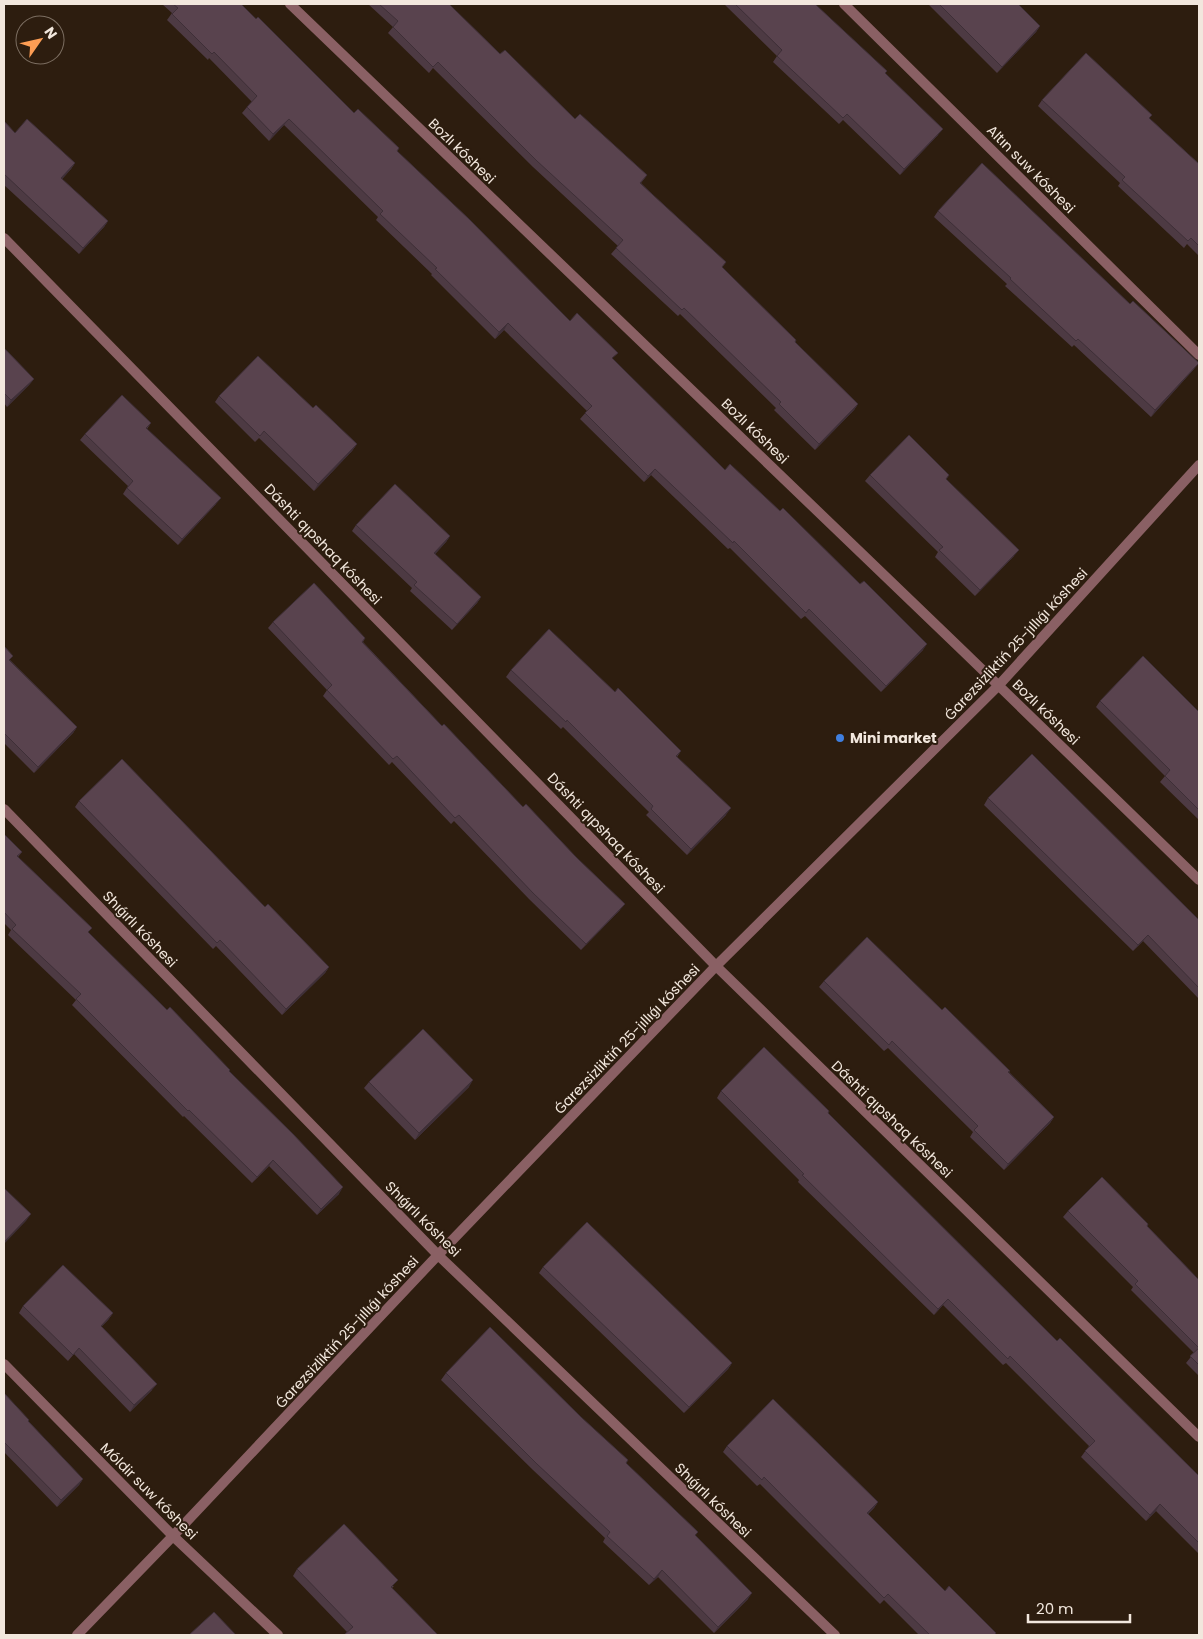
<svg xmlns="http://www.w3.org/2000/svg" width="1203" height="1639" font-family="Poppins,sans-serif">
  <rect width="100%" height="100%" fill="#2d1d0f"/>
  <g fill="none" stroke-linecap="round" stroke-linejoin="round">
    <path stroke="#8a6064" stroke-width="10" d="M 290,4 L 963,651 L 1199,880
      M 844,4 L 1199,355
      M 4,238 L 716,966 L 1199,1437
      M 4,809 L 438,1255 L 835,1635
      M 4,1364 L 173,1536 L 278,1635
      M 77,1635 L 173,1536 L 438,1255 L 716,966 L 999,685 L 1199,465"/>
  </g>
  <path fill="#4d3a43" d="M 162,4 L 241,4 L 354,113 L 399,148 L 397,151 L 570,321 L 613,359 L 725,470 L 923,650 L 881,692 L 805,616 L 801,619 L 730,548 L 728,549 L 651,475 L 644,482 L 580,419 L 587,411 L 504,330 L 495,339 L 431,275 L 432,274 L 376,220 L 378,217 L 284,125 L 269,141 L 242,113 L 247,107 L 252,102 L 209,58 L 208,60 L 167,20 L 172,13 Z
    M 368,4 L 449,4 L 500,54 L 575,119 L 647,175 L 641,183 L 795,342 L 858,404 L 854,410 L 815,450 L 774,410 L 776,408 L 680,314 L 678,316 L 611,254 L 618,246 L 533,167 L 433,68 L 429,73 L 388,33 L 393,27 Z
    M 724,4 L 815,4 L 885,73 L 938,135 L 900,175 L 843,120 L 839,124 L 773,62 L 777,56 Z
    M 928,4 L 1018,4 L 1040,26 L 1036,32 L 997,73 Z
    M 1042,100 L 1152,115 L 1149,118 L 1199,164 L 1199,256 L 1187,244 L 1184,248 L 1118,186 L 1120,183 L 1038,106 Z
    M 4,121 L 15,133 L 75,163 L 71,169 L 62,179 L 108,221 L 104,227 L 79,254 L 4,185 Z
    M 938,211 L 1130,304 L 1194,369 L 1151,417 L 1074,345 L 1072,347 L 1005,286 L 1007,284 L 934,217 Z
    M 4,348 L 34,379 L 29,385 L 7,407 L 4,403 Z
    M 219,396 L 313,408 L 357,444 L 352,451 L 314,491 L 259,438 L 255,442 L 215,402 Z
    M 151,423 L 147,429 L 216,504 L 178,545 L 123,494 L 128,486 L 80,440 L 85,434 Z
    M 870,475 L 946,479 L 1014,556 L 975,596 L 935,557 L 938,552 L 865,481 Z
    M 356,525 L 450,536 L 446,542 L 435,554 L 481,597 L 477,603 L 452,630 L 410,591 L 412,588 L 352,531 Z
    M 273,622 L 365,638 L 363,642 L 442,726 L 620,910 L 581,950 L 529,899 L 454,821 L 451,824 L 392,762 L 389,765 L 323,696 L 327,690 L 268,628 Z
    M 4,646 L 10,660 L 77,727 L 73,733 L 34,773 L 4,743 Z
    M 511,670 L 615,692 L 681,751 L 677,757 L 726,815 L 687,855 L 646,815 L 649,812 L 563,727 L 561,729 L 506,677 Z
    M 1100,701 L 1199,712 L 1199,820 L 1160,782 L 1165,776 L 1096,707 Z
    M 988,798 L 1199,920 L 1199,999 L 1143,941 L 1133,951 L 984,805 Z
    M 79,801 L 265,907 L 329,967 L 325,973 L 282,1015 L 216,946 L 213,949 L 75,807 Z
    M 4,834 L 22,852 L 18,857 L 89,933 L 229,1071 L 339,1194 L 317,1215 L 269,1166 L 252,1183 L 184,1116 L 183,1117 L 72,1005 L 76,1000 L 8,935 L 11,930 L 4,923 Z
    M 824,981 L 942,1010 L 1009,1072 L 1054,1117 L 1050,1123 L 1004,1170 L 970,1137 L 973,1132 L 888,1048 L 884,1051 L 819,987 Z
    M 369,1082 L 469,1087 L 415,1140 L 364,1088 Z
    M 721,1091 L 828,1113 L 1057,1341 L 1199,1476 L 1199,1554 L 1156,1511 L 1146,1521 L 1081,1457 L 1089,1446 L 1006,1363 L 1003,1365 L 943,1305 L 934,1315 L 798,1182 L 799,1180 L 717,1098 Z
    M 1068,1211 L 1148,1224 L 1147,1226 L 1199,1280 L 1199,1376 L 1186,1363 L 1194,1353 L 1131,1290 L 1133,1287 L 1063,1217 Z
    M 543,1267 L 732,1363 L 728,1369 L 684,1413 L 539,1273 Z
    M 23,1306 L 113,1313 L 108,1320 L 101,1327 L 152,1390 L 130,1412 L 74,1354 L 68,1361 L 19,1313 Z
    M 446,1373 L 626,1463 L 698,1532 L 695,1536 L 748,1599 L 714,1633 L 658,1577 L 649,1585 L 603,1542 L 605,1538 L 533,1470 L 441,1380 Z
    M 4,1393 L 28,1421 L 83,1479 L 79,1485 L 57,1507 L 4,1452 Z
    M 727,1446 L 878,1502 L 874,1508 L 868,1514 L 945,1591 L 996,1633 L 994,1635 L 919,1635 L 884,1600 L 880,1604 L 760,1484 L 757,1486 L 723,1452 Z
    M 297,1569 L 394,1586 L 392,1588 L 438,1635 L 344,1635 L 347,1632 L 293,1576 Z"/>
  <path fill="#3e2f37" d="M 1040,26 L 1036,32 L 997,73 L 1002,67 Z
    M 289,119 L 284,125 L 269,141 L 273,134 Z
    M 943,129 L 938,135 L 900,175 L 904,169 Z
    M 75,163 L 71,169 L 57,185 L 61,178 Z
    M 108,221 L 104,227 L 79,254 L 83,248 Z
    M 508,323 L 504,330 L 495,339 L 499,332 Z
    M 1199,363 L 1194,369 L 1151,417 L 1155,410 Z
    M 34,379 L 29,385 L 7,407 L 11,400 Z
    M 858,404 L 854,410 L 815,450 L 819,444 Z
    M 357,444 L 352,451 L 314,491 L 318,484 Z
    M 655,469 L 651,475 L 644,482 L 648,476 Z
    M 221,498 L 216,504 L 178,545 L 182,539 Z
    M 450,536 L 446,542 L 430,560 L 434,553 Z
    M 1019,550 L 1014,556 L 975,596 L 980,590 Z
    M 481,597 L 477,603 L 452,630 L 457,624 Z
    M 927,644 L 923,650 L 881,692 L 886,686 Z
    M 77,727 L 73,733 L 34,773 L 38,767 Z
    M 731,808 L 726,815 L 687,855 L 691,849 Z
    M 625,904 L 620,910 L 581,950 L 586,944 Z
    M 1148,935 L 1143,941 L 1133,951 L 1138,945 Z
    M 329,967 L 325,973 L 282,1015 L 286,1009 Z
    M 473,1080 L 469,1087 L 415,1140 L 419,1133 Z
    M 1054,1117 L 1050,1123 L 1004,1170 L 1008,1164 Z
    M 273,1160 L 269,1166 L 252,1183 L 257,1177 Z
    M 343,1187 L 339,1194 L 317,1215 L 321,1209 Z
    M 31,1214 L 26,1221 L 4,1244 L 4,1242 Z
    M 948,1299 L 943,1305 L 934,1315 L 938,1309 Z
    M 113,1313 L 108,1320 L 96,1332 L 101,1326 Z
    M 732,1363 L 728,1369 L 684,1413 L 689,1407 Z
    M 157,1384 L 152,1390 L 130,1412 L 134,1405 Z
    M 83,1479 L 79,1485 L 57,1507 L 61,1500 Z
    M 878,1502 L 874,1508 L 863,1519 L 867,1513 Z
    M 1160,1504 L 1156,1511 L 1146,1521 L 1150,1515 Z
    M 662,1570 L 658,1577 L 649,1585 L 654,1579 Z
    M 752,1593 L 748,1599 L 714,1633 L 718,1627 Z"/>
  <path fill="#59434e" stroke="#3e2f37" d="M 173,4 L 241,4 L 256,19 L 258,17 L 354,113 L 358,109 L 399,148 L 397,151 L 469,219 L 570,321 L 577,313 L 618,353 L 612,358 L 725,470 L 730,464 L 780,511 L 783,508 L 860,584 L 864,581 L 927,644 L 886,686 L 809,609 L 806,613 L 734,541 L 733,543 L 655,469 L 648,476 L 585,413 L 592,406 L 508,323 L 499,332 L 435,269 L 437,268 L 380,214 L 383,211 L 289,119 L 273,134 L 247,107 L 257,96 L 214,52 L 212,54 L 172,14 L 178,8 Z
    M 379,4 L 449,4 L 500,54 L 505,50 L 575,119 L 580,114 L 647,175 L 640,183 L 726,262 L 722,267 L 796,340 L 795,342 L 858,404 L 819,444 L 779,404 L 781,402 L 684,308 L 682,310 L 616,248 L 623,240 L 537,161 L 438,62 L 433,67 L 393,27 L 398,21 Z
    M 735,4 L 815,4 L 887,71 L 885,73 L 943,129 L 904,169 L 847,114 L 843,118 L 777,56 L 782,50 Z
    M 939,4 L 1018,4 L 1040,26 L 1002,67 Z
    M 1086,53 L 1152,115 L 1149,118 L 1199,164 L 1199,246 L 1191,238 L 1188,241 L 1122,180 L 1125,177 L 1042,100 Z
    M 27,119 L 75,163 L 61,178 L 108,221 L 83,248 L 4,174 L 4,121 L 15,133 Z
    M 982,163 L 1130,304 L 1133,301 L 1199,363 L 1155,410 L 1078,339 L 1076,341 L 1010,279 L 1011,278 L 938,211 Z
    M 4,348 L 34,379 L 11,400 L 4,393 Z
    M 258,356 L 313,408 L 316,405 L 357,444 L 318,484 L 264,431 L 260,436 L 219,396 Z
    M 122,395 L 151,423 L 146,428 L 221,498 L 182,539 L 127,488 L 133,481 L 85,434 Z
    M 909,435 L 949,475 L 946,479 L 1019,550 L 980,590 L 939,550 L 943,547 L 870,475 Z
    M 395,484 L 450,536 L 434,553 L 481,597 L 457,624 L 414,585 L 417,582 L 356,525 Z
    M 314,583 L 365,638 L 362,642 L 442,726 L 444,724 L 523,807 L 526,804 L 576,857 L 625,904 L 586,944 L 533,893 L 459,815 L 455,818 L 397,756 L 393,759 L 327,690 L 332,685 L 273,622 Z
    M 549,629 L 615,692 L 618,688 L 681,751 L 676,756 L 731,808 L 691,849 L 651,809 L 653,806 L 567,720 L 566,722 L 511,670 Z
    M 4,646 L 13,656 L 9,660 L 77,727 L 38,767 L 4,733 Z
    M 1143,656 L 1199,712 L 1199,810 L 1165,776 L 1170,770 L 1100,701 Z
    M 1032,754 L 1199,920 L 1199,988 L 1148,935 L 1138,945 L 988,798 Z
    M 122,759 L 265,907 L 268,904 L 329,967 L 286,1009 L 220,940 L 217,943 L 79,801 Z
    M 4,834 L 22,852 L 17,856 L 92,928 L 88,932 L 167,1010 L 170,1007 L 230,1070 L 229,1071 L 293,1134 L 343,1187 L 321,1209 L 273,1160 L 257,1177 L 189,1110 L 188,1111 L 76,999 L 81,994 L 12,929 L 16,925 L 4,912 Z
    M 867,937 L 942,1010 L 945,1007 L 1010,1071 L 1008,1072 L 1054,1117 L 1008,1164 L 974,1130 L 978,1126 L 892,1041 L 889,1045 L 824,981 Z
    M 423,1029 L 473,1080 L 419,1133 L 369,1082 Z
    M 764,1047 L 829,1111 L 828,1113 L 1057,1341 L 1060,1338 L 1199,1476 L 1199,1543 L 1160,1504 L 1150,1515 L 1085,1451 L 1095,1441 L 1010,1356 L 1008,1359 L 948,1299 L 938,1309 L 802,1175 L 804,1174 L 721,1091 Z
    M 1102,1177 L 1148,1224 L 1147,1226 L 1199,1280 L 1199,1365 L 1190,1356 L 1199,1348 L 1135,1284 L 1138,1281 L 1068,1211 Z
    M 4,1188 L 31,1214 L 4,1242 Z
    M 587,1222 L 732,1363 L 689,1407 L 543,1267 Z
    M 63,1265 L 113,1313 L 101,1326 L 157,1384 L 134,1405 L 79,1348 L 73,1355 L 23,1306 Z
    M 490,1327 L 581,1417 L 628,1460 L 626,1463 L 698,1532 L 695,1535 L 752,1593 L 718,1627 L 662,1570 L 654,1579 L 607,1536 L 610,1532 L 537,1464 L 446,1373 Z
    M 4,1393 L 29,1420 L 28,1421 L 83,1479 L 61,1500 L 5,1443 L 4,1444 Z
    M 773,1399 L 878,1502 L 867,1513 L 945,1591 L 949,1586 L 996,1633 L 994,1635 L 930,1635 L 888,1594 L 884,1598 L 764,1477 L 762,1480 L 727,1446 Z
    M 344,1524 L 398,1580 L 391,1587 L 438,1635 L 346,1635 L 345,1634 L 353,1627 L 297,1569 Z
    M 214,1612 L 236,1635 L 189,1635 Z"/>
  <circle fill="#3f7fe0" stroke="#2d1d0f" stroke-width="2" cx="840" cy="738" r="5"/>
  <g text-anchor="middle" stroke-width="4" stroke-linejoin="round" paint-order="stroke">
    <g font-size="14" fill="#f2e7dd" stroke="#2d1d0f">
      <text transform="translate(462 151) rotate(44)" y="5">Bozlı kóshesi</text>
      <text transform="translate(1031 169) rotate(45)" y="5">Altın suw kóshesi</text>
      <text transform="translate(755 431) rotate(44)" y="5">Bozlı kóshesi</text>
      <text transform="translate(323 544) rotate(46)" y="5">Dáshti qıpshaq kóshesi</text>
      <text transform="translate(1016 644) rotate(-47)" y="5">Ǵarezsizliktiń 25-jıllıǵı kóshesi</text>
      <text transform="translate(1046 712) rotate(44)" y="5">Bozlı kóshesi</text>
      <text transform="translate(606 833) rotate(46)" y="5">Dáshti qıpshaq kóshesi</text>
      <text transform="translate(140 929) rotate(46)" y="5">Shıǵırlı kóshesi</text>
      <text transform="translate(627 1039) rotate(-46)" y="5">Ǵarezsizliktiń 25-jıllıǵı kóshesi</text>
      <text transform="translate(892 1119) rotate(44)" y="5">Dáshti qıpshaq kóshesi</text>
      <text transform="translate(423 1219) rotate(45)" y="5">Shıǵırlı kóshesi</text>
      <text transform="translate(347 1332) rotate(-47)" y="5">Ǵarezsizliktiń 25-jıllıǵı kóshesi</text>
      <text transform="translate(149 1491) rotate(45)" y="5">Móldir suw kóshesi</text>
      <text transform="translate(713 1500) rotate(44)" y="5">Shıǵırlı kóshesi</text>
    </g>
    <g font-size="14" font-weight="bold" fill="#f2e7dd" stroke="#2d1d0f" text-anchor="start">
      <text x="850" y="743">Mini market</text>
    </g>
  </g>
  <rect width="1203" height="1639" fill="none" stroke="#f2e7dd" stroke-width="10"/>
  <g transform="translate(40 40) rotate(56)"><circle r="24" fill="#2d1d0f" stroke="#7c6e61"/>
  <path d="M0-4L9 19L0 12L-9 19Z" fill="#fd9d54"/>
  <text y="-8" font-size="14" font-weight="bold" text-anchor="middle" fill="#f2e7dd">N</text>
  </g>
  <path d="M1028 1614v8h102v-8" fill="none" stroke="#f2e7dd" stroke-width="2.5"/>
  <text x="1036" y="1614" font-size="15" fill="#f2e7dd" stroke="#2d1d0f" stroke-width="4" paint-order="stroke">20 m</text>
</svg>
